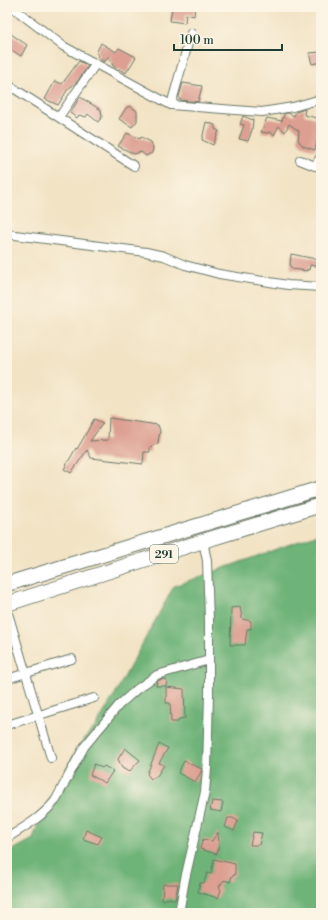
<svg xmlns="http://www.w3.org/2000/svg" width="328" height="920" font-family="'Libre Bodoni',serif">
  <rect width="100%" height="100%" fill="#fcf5e5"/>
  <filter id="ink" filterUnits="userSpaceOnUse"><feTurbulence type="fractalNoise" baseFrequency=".025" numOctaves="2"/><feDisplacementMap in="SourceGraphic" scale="8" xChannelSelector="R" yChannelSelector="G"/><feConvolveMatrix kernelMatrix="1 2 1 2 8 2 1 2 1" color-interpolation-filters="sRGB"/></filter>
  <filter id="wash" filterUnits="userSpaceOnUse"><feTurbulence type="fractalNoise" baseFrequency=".012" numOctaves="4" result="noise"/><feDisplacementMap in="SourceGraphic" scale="16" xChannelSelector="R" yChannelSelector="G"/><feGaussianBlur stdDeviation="0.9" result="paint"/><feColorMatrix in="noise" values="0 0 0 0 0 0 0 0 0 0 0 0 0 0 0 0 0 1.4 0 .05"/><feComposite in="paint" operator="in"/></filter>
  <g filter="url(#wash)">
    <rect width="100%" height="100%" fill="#f2e3c5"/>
    <path fill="#6eb378" stroke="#467856" d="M 321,533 L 321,913 L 7,913 L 7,853 L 33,839 L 41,814 L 81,742 L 96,726 L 115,694 L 174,586 Z"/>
    <g id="blocks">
      <path fill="#dc9f91" d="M 172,7 L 195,7 L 194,16 L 186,14 L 185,23 L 170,21 Z
        M 11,34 L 27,45 L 21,56 L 7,47 L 7,41 Z
        M 101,43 L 116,52 L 119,48 L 136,57 L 126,73 L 113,66 L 109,56 L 104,62 L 99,58 L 97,51 Z
        M 321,52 L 321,62 L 312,64 L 309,53 Z
        M 79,61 L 88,66 L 77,82 L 68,89 L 58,105 L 45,99 L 55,81 L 62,84 Z
        M 183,83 L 202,86 L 198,102 L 180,100 L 179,97 Z
        M 80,97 L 101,110 L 102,117 L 98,122 L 88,114 L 86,117 L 79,115 L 77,118 L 70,113 Z
        M 130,106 L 137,111 L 137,121 L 132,127 L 119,119 L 126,108 Z
        M 305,109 L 304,115 L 321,119 L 321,132 L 319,132 L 315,150 L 303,146 L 298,140 L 299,131 L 289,124 L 285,132 L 279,126 L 274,135 L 270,132 L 267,133 L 261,132 L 267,118 L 282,121 L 284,114 L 288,113 L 294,116 L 296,112 Z
        M 243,116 L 253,120 L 252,130 L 248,141 L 239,139 L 244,125 L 240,124 Z
        M 206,122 L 215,125 L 215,129 L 219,131 L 213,145 L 202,140 Z
        M 127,133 L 140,139 L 141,137 L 151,142 L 153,148 L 152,153 L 146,156 L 141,152 L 134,154 L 118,146 Z
        M 291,254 L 311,258 L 321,261 L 321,267 L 310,265 L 309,270 L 307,269 L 307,271 L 292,269 L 290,266 Z
        M 109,418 L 158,425 L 160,431 L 158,443 L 150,447 L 150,452 L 144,452 L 143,464 L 91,458 L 87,450 L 71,473 L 64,469 L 76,448 L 77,449 L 83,439 L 94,419 L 103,423 L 90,441 L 108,440 Z
        M 240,607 L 242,619 L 251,621 L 251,629 L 247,629 L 245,645 L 230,645 L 231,608 Z
        M 162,679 L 167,680 L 166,686 L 156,686 L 157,681 Z
        M 166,687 L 184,689 L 185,718 L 179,719 L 178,722 L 171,722 L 170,703 L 166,703 Z
        M 159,744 L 168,748 L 159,763 L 164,765 L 157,776 L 151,779 L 147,774 Z
        M 125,748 L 140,760 L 129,772 L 122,768 L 118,759 Z
        M 184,761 L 202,769 L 201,772 L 195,782 L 178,773 Z
        M 94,764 L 102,768 L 104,766 L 113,771 L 105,783 L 90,775 Z
        M 212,801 L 223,802 L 221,812 L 210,810 Z
        M 228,818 L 233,818 L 238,821 L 234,831 L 225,827 Z
        M 86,830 L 102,837 L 98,844 L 83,839 Z
        M 218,832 L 219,845 L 217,854 L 200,849 L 203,839 L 212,841 Z
        M 253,832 L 262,833 L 259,845 L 250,845 Z
        M 214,859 L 235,864 L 235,875 L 232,876 L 230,882 L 224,880 L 219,887 L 221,890 L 218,898 L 198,892 L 200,883 L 204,883 L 207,873 L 211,874 Z
        M 163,884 L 178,884 L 175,900 L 170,898 L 162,900 Z"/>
    </g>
  </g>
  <g filter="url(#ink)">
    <use href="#blocks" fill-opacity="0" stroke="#697767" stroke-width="1"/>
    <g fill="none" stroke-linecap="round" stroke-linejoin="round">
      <g stroke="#697767" stroke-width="10">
        <path id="minor" d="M 12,7 L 63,46 L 171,105 L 262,112 L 293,107 L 321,99
          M 7,84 L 134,166
          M 171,105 L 191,33
          M 59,117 L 95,65
          M 300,160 L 315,166 L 321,156
          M 7,234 L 146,252 L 164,256 L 185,265 L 219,274 L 288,285 L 321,287
          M 7,610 L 51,758
          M 7,679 L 72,659
          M 7,725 L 94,698
          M 7,838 C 25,827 42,817 55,801 L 84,747 L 119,705 L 137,689 L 157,675 L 209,660
          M 179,913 L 185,879 L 205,792 L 207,769 L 209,694 L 209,620 L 207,561 L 203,541"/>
      </g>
      <g stroke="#697767" stroke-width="16">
        <path id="trunk" d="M 7,584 L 321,488
          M 7,604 L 203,541 L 321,505"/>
      </g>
      <use href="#minor" stroke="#fff" stroke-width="8"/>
      <use href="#trunk" stroke="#fff" stroke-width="14"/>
    </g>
  </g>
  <g text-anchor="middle" stroke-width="3.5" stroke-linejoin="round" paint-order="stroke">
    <rect fill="#fcf5e5" stroke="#617469" stroke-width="1" x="150" y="545" width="28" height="18" rx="3"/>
    <g font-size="11" font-weight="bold" fill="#1f3d34">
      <text x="164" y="558">291</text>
    </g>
  </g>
  <rect width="328" height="920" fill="none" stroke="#fcf5e5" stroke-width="24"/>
  <path d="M174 44v6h108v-6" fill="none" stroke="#1f3d34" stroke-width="2"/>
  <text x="180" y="44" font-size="12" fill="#1f3d34" stroke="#fcf5e5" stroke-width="3" paint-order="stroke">100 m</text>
</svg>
